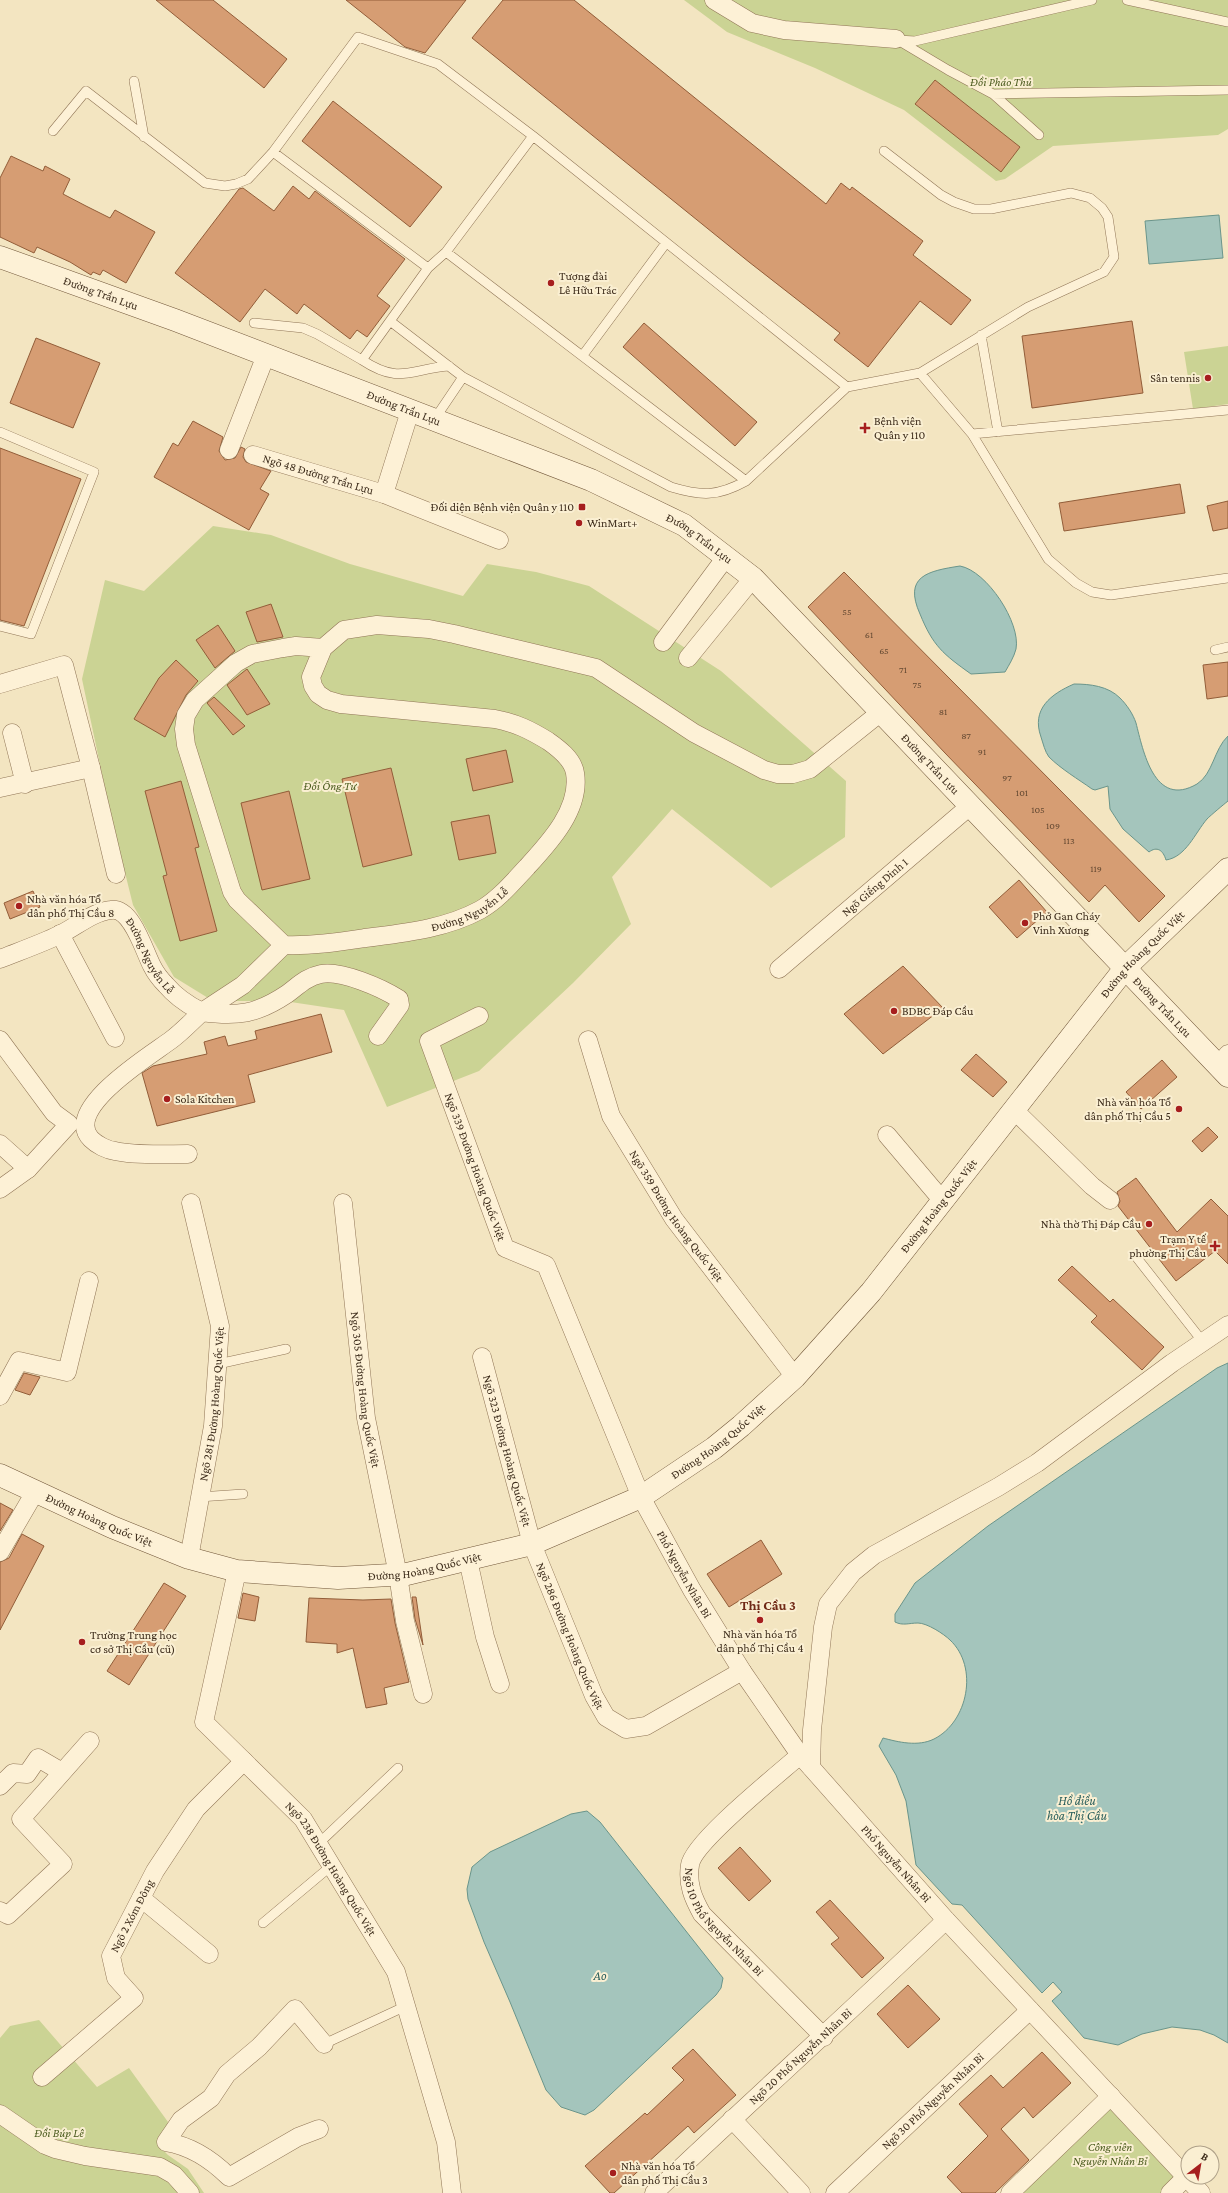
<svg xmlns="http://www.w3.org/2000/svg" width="1228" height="2193" font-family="'Crimson Pro',serif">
  <rect width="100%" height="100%" fill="#f3e5c1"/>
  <path fill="#cbd394" d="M 684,0 L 1228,0 L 1228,129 L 1218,135 L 1053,146 L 1005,179 L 996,181 L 904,110 L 815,68 L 727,32 Z
    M 1228,346 L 1228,404 L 1193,409 L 1184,352 Z
    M 213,526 L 271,535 L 350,564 L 463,596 L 487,564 L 536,572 L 589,586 L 721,671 L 846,781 L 845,837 L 771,888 L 672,809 L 612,877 L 631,924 L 573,983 L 479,1071 L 387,1107 L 344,1010 L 284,1001 L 213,1001 L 174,977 L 133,905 L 110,812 L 82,679 L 105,580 L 144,591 Z
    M 39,2020 L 97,2087 L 129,2068 L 168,2122 L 161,2148 L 168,2155 L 188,2169 L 204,2193 L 0,2193 L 0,2038 L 10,2026 Z
    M 1111,2096 L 1186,2177 L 1170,2193 L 1010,2193 Z"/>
  <path fill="#a4c5bc" stroke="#6a958b" d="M 1219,215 L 1223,258 L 1149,264 L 1145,221 Z
    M 960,566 C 987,571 1021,623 1016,649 C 1014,657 1009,665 1005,672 L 971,674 C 943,654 933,646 920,614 C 903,576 928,571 960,566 Z
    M 1074,684 C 1090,684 1108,686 1120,698 C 1127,705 1133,714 1136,723 C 1143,750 1154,809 1197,784 C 1213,774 1214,749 1228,736 L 1228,801 C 1223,805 1211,815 1207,819 C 1195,833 1186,857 1166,860 C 1163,850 1157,846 1149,852 L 1123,829 L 1110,809 L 1108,786 L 1095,790 L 1092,789 C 1078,779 1061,769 1049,757 C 1045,752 1043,743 1041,737 C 1031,709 1051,694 1074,684 Z
    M 1228,1363 L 1228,2043 L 1214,2035 L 1200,2030 L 1172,2027 L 1142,2034 L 1118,2045 L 1084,2038 L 1052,2001 L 1062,1992 L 1053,1982 L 1042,1993 L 962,1905 L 952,1904 L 916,1865 L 906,1801 L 896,1775 L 879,1746 L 883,1738 C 898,1742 918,1747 934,1739 C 968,1722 979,1667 950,1640 C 944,1634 927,1623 918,1623 C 909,1623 903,1626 895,1622 L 895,1614 L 915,1583 L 988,1526 L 1217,1368 Z
    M 587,1811 L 600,1822 L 723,1978 L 721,1988 L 716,1995 L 594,2110 L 585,2115 L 561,2107 L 546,2090 L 510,2002 L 484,1942 L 468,1899 L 467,1889 L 472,1867 L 490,1852 L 571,1814 Z"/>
  <path fill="#d69d73" stroke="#925d39" d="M 156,0 L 213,0 L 287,59 L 264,88 Z
    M 346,0 L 466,0 L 425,53 L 405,47 Z
    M 503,0 L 574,0 L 826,204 L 841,183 L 850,190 L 852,187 L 923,241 L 913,255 L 971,300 L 951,325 L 920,301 L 868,367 L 834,340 L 840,333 L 749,262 L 472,38 Z
    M 935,80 L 1020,147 L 1001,172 L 915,104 Z
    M 333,101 L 442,187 L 410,227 L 302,141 Z
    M 11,156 L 43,171 L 45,166 L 70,179 L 63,194 L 86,206 L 110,218 L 115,210 L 155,232 L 126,283 L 103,270 L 100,275 L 93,272 L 91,275 L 70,262 L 37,247 L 34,253 L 0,237 L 0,178 Z
    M 293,186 L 309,199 L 315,191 L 405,259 L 377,296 L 390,306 L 367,337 L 357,330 L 350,339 L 304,304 L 297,314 L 265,289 L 240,322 L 175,273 L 239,189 L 243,188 L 274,211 Z
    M 1132,321 L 1143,393 L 1032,408 L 1022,336 Z
    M 644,323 L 757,422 L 735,446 L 623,347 Z
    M 36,338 L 100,363 L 73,428 L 10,403 Z
    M 193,421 L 223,437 L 219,451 L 225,460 L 235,458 L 241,447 L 245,449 L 243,457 L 246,462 L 271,471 L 260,489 L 269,494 L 249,530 L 154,477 L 173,443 L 178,446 Z
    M 0,448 L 81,479 L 24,626 L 0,620 Z
    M 1180,484 L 1185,513 L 1064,531 L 1059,503 Z
    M 1228,501 L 1228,528 L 1213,531 L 1207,506 Z
    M 844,572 L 1165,896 L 1139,922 L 1105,885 L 1089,902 L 945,753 L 808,607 Z
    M 271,604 L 283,637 L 257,642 L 246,612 Z
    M 218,625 L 235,651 L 215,668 L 196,640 Z
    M 176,660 L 198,681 L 186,695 L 165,737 L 134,719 L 159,678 Z
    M 1228,662 L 1228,696 L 1207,699 L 1203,665 Z
    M 247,669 L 270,704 L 247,715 L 227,685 Z
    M 214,697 L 245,726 L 233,735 L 207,703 Z
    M 506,750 L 513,782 L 473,791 L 466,759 Z
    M 391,768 L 412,855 L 363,867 L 342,779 Z
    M 181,781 L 199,847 L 195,848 L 217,931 L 180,941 L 163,876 L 167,875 L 145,791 Z
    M 289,791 L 310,879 L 262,890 L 241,803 Z
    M 489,815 L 496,853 L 459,860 L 451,822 Z
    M 1019,880 L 1047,912 L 1017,938 L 989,907 Z
    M 33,891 L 40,907 L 10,919 L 4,903 Z
    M 903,966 L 943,1008 L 883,1054 L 844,1014 Z
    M 321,1014 L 332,1052 L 248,1075 L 255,1102 L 157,1126 L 142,1073 L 153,1066 L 207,1054 L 204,1042 L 225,1036 L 228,1046 L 257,1039 L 255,1031 Z
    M 976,1054 L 1007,1082 L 993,1097 L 961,1070 Z
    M 1162,1060 L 1177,1077 L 1141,1109 L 1126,1092 Z
    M 1208,1127 L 1218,1137 L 1202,1152 L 1192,1141 Z
    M 1136,1178 L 1177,1232 L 1211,1199 L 1228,1216 L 1228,1264 L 1215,1251 L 1176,1281 L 1118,1206 L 1120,1201 L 1117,1192 Z
    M 1072,1266 L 1110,1302 L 1113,1299 L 1164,1347 L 1142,1370 L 1091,1322 L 1097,1316 L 1058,1280 Z
    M 24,1373 L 40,1377 L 30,1395 L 15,1390 Z
    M 0,1503 L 13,1510 L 0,1531 Z
    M 22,1534 L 44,1546 L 0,1630 L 0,1562 L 9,1558 Z
    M 761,1540 L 782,1574 L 729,1607 L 707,1574 Z
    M 164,1583 L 186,1596 L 129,1685 L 107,1671 Z
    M 243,1593 L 259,1597 L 255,1621 L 238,1618 Z
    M 412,1597 L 416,1597 L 423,1645 L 415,1619 Z
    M 309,1598 L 363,1600 L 391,1599 L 395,1623 L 409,1682 L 384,1688 L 387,1704 L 366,1708 L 353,1648 L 337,1653 L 337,1644 L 306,1642 Z
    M 740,1847 L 771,1881 L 749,1901 L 718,1868 Z
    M 830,1900 L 884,1958 L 862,1978 L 831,1944 L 839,1938 L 816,1912 Z
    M 908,1985 L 940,2019 L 908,2048 L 877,2014 Z
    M 693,2049 L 736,2095 L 694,2133 L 688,2126 L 614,2193 L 610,2193 L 585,2166 L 645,2113 L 647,2115 L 684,2080 L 672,2068 Z
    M 1042,2052 L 1071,2083 L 1033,2118 L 1024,2107 L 1001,2129 L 1029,2160 L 995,2193 L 962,2193 L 947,2177 L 988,2136 L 959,2104 L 991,2075 L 1003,2088 Z"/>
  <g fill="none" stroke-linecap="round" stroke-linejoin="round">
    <g stroke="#907556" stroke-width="10">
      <path id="service" d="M 1127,0 L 1228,22
        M 896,39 L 948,70 L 993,94 L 1228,90
        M 897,40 L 915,41 L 1092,0
        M 134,81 L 144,137
        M 993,94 L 1039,135
        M 53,131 L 86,91 L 205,183 L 225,186 L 236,184 L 248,179 L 273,152 L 358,37 L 438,64 L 533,136 L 847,387 L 746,481 C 717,497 701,496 671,487 L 463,377 L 390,321 L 428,268
        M 273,152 L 428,268 L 446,252 L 746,481
        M 446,252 L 533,136
        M 254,323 L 303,328 L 317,334 L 362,360 L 390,321
        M 981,335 L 998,432
        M 583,355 L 666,243
        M 362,360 C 400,385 410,369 449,366
        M 920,373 L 972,434 L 1048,559 L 1076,583 L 1092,592 L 1111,595 L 1228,578
        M 847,387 L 920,373 L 1028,307 L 1104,272 L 1114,257 L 1108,217 L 1102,208 L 1090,198 L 1071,193 L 991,209 L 974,209 L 954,202 L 941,195 L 884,151
        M 434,420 L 463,377
        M 0,432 L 94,472 L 31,634 L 0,626
        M 972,434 L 1228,410
        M 1215,650 L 1228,647
        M 1137,1258 L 1203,1342
        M 218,1364 L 286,1349
        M 199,1497 L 243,1494
        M 318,1844 L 398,1768
        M 263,1923 L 331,1866
        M 324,2044 L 406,2006"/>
    </g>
    <g stroke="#907556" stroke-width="19">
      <g id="minor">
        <path d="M 714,0 L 752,23 L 784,30 L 896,39"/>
        <path d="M 229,450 L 266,355"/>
        <path id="s1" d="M 253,455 L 384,494 L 499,540"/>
        <path d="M 384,494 L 410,411"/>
        <path d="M 663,642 L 726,557"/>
        <path id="s2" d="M 323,648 L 296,646 L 283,648 L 252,654 L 236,663 L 195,700 L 186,715 L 184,729 L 186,745 L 232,892 L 237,900 L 284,945 C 312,946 338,942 365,938 C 403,933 445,929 480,910 C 498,900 513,882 527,867 C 549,843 581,809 575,773 C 573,759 558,748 548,741 C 530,730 516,723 495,719 L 341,704 L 327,700 L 318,694 L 313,686 L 311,677 L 323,648 L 344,630 L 377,625 L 429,629 L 454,634 L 596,668 L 694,733 L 764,770 L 778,774 L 793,774 L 810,769 L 881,712"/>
        <path d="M 688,658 L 753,578"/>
        <path d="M 0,684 L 64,665 L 91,768 L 116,874"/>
        <path d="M 12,733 L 25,784"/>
        <path d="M 0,788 L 91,768"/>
        <path d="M 60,934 L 115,1038"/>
        <path id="s3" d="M 0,959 C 20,951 40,944 59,935 C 76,927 92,912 111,910 C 132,907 144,951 152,966 C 155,972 161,980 166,985 C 176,997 188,1005 202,1012 L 243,985 L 284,945"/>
        <path id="s4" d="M 779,969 L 970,806"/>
        <path id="s5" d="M 479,1016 L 429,1041 L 505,1248 L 546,1265 L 641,1497 L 692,1590 L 742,1671 L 800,1755 L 946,1920 L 1201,2193"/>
        <path d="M 0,1040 L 54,1113 L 69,1124 L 28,1169 L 0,1189"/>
        <path id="s6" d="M 588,1040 L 611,1116 L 674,1219 L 795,1377"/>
        <path d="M 1218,1066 L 1228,1054"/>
        <path d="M 1013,1109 L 1092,1186 L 1110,1200"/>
        <path d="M 887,1135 L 942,1200"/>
        <path d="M 0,1144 L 28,1169"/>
        <path d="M 188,1154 C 167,1154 136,1156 115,1151 C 107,1150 97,1145 91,1139 C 62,1109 151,1055 171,1040 C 182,1032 192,1021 202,1012 C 238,1017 257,1014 287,994 C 298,986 306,977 321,974 C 341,970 382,988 399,999 L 400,1005 L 378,1036"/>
        <path id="s7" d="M 343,1203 L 366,1418 L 398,1575 L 405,1621 L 423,1694"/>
        <path id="s8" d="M 482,1357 L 532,1544 L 594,1696 L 606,1717 L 626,1729 L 646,1726 L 742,1671"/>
        <path d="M 0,1396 L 19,1361 L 67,1372 L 89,1281"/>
        <path d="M 0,1552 L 35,1492"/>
        <path id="s9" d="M 189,1558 L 213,1426 L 220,1326 L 191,1203"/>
        <path d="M 468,1560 L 485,1637 L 500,1684"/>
        <path id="s10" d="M 237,1571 L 204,1722 L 303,1819 L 396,1972 L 446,2142 L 452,2193"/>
        <path id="s11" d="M 800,1755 C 780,1773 693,1842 690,1865 C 687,1884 693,1898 702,1914 L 824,2037"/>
        <path d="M 811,1767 L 812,1730 L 823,1627 L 828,1604 L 853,1572 L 874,1555 L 998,1487 L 1037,1463 L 1172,1363 L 1228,1325"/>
        <path d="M 0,1786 L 13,1773 L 27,1774 L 38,1758 L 62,1772"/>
        <path d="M 141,1898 L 209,1954"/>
        <path d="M 0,1911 L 8,1915 L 63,1864 L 21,1819 L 90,1741"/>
        <path id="s12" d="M 42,2077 L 134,1998 L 116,1978 L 111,1956 L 155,1871 L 196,1809 L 244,1761"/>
        <path d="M 0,2114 L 45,2145 L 55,2149 L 85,2156 L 160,2167 L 174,2175 L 190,2193"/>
        <path d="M 732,2119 L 801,2193"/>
        <path d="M 319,2129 L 298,2137 L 229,2177 C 211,2159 191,2146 166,2142 L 181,2120 L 211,2098 L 227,2074 L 259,2047 L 295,2009 L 324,2044"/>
        <path id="s13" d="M 654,2193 C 751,2101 850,2012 946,1920"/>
        <path id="s14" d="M 835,2193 L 1030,2010"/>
        <path d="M 1010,2193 L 1111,2096"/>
        <path d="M 1170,2193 L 1186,2177"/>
      </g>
    </g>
    <g stroke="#715639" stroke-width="23">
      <g id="secondary">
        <path id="s15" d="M 0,257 L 175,320 L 591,480 L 684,525 L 753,578 L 1228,1076"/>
        <path id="s16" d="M 0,1475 L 112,1527 L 189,1558 L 237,1571 L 338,1578 L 407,1574 L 532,1544 L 641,1497 L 714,1448 L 741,1426 L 795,1377 L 871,1292 L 1126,967 L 1228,869"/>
      </g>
    </g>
    <use href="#service" stroke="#fdf1d6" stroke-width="9"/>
    <use href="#minor" stroke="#fdf1d6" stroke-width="18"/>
    <use href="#secondary" stroke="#fdf1d6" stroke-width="22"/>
  </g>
  <g fill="#a61e1e" stroke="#faefd2" stroke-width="1.5">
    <circle cx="551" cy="283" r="4"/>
    <circle cx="1208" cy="378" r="4"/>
    <path d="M863 422h4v4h4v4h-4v4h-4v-4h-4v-4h4z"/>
    <rect x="578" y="503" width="8" height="8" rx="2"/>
    <circle cx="579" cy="523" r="4"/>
    <circle cx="19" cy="906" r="4"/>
    <circle cx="1025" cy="923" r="4"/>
    <circle cx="894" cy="1011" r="4"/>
    <circle cx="167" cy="1099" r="4"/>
    <circle cx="1179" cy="1109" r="4"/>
    <circle cx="1149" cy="1224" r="4"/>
    <path d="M1213 1240h4v4h4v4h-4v4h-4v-4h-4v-4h4z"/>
    <circle cx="760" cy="1620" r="4"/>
    <circle cx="82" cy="1642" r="4"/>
    <circle cx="613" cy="2173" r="4"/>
  </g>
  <g text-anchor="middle" stroke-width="4" stroke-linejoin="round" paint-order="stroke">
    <g font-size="10" fill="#644932">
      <text x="847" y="615">55</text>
      <text x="869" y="638">61</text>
      <text x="884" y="654">65</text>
      <text x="903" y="673">71</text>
      <text x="917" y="688">75</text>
      <text x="943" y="715">81</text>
      <text x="966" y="739">87</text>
      <text x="982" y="755">91</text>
      <text x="1007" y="781">97</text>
      <text x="1022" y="796">101</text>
      <text x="1038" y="813">105</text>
      <text x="1053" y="829">109</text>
      <text x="1069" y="844">113</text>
      <text x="1096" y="872">119</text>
    </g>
    <g font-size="12" font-style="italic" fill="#4d5d20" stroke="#faefd2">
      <text x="1001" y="86">Đồi Pháo Thủ</text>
      <text x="330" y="790">Đồi Ông Tư</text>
      <text x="59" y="2137">Đồi Búp Lê</text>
      <text x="1110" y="2151">Công viên<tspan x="1110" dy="14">Nguyễn Nhân Bỉ</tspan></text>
    </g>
    <g font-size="12" fill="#3e2d1c" stroke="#faefd2" text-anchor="start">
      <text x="559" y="280">Tượng đài<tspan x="559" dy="14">Lê Hữu Trác</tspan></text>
      <text x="1200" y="382" text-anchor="end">Sân tennis</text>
      <text x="874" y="425">Bệnh viện<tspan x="874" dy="14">Quân y 110</tspan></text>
      <text x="574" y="511" text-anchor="end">Đối diện Bệnh viện Quân y 110</text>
      <text x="587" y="527">WinMart+</text>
      <text x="27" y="903">Nhà văn hóa Tổ<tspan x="27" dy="14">dân phố Thị Cầu 8</tspan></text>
      <text x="1033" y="920">Phở Gan Cháy<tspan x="1033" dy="14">Vinh Xương</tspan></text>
      <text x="902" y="1015">BDBC Đáp Cầu</text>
      <text x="175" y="1103">Sola Kitchen</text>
      <text x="1171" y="1106" text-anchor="end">Nhà văn hóa Tổ<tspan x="1171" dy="14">dân phố Thị Cầu 5</tspan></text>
      <text x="1141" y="1228" text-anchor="end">Nhà thờ Thị Đáp Cầu</text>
      <text x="1206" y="1243" text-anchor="end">Trạm Y tế<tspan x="1206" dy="14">phường Thị Cầu</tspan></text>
      <text x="760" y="1638" text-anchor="middle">Nhà văn hóa Tổ<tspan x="760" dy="14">dân phố Thị Cầu 4</tspan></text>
      <text x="90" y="1639">Trường Trung học<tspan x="90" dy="14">cơ sở Thị Cầu (cũ)</tspan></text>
      <text x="621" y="2170">Nhà văn hóa Tổ<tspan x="621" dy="14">dân phố Thị Cầu 3</tspan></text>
    </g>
    <g font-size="12" fill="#3e2d1c" stroke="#faefd2">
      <text dy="4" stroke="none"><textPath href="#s15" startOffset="107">Đường Trần Lựu</textPath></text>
      <text dy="4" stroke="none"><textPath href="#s15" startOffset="431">Đường Trần Lựu</textPath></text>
      <text dy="4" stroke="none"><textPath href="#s1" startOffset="68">Ngõ 48 Đường Trần Lựu</textPath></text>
      <text dy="4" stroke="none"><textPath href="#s15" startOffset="755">Đường Trần Lựu</textPath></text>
      <text dy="4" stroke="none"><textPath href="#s15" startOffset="1079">Đường Trần Lựu</textPath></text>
      <text dy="4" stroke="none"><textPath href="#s4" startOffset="126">Ngõ Giếng Dinh 1</textPath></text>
      <text dy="4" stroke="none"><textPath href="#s2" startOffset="613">Đường Nguyễn Lễ</textPath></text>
      <text dy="4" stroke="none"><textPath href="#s3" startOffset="185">Đường Nguyễn Lễ</textPath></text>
      <text dy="4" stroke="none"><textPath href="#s16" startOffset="1417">Đường Hoàng Quốc Việt</textPath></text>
      <text dy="4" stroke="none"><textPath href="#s15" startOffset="1415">Đường Trần Lựu</textPath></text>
      <text dy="4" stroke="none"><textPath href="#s5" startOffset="190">Ngõ 339 Đường Hoàng Quốc Việt</textPath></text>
      <text dy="4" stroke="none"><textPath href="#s16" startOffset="1093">Đường Hoàng Quốc Việt</textPath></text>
      <text dy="4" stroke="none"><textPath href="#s6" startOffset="199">Ngõ 359 Đường Hoàng Quốc Việt</textPath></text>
      <text dy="4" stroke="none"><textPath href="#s7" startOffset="188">Ngõ 305 Đường Hoàng Quốc Việt</textPath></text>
      <text dy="4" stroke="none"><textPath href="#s9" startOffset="156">Ngõ 281 Đường Hoàng Quốc Việt</textPath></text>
      <text dy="4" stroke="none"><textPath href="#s16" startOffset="769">Đường Hoàng Quốc Việt</textPath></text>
      <text dy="4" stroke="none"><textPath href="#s8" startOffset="97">Ngõ 323 Đường Hoàng Quốc Việt</textPath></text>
      <text dy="4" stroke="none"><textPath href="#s16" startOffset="109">Đường Hoàng Quốc Việt</textPath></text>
      <text dy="4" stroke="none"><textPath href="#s16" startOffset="445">Đường Hoàng Quốc Việt</textPath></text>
      <text dy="4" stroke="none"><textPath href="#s5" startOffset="660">Phố Nguyễn Nhân Bỉ</textPath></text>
      <text dy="4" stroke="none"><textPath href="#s8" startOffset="293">Ngõ 286 Đường Hoàng Quốc Việt</textPath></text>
      <text dy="4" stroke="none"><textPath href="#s5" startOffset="1020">Phố Nguyễn Nhân Bỉ</textPath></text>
      <text dy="4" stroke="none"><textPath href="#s10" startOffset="350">Ngõ 238 Đường Hoàng Quốc Việt</textPath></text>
      <text dy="4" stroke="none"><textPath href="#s12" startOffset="216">Ngõ 2 Xóm Đông</textPath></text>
      <text dy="4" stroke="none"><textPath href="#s11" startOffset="226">Ngõ 10 Phố Nguyễn Nhân Bỉ</textPath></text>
      <text dy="4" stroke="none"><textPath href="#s13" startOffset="200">Ngõ 20 Phố Nguyễn Nhân Bỉ</textPath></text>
      <text dy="4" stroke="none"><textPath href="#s14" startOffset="134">Ngõ 30 Phố Nguyễn Nhân Bỉ</textPath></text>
    </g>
    <g font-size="13" font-style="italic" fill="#2a5f5c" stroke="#faefd2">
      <text x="1077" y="1805">Hồ điều<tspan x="1077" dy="15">hòa Thị Cầu</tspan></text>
      <text x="600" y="1980">Ao</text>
    </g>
    <g font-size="14" font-weight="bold" fill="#702916" stroke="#faefd2">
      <text x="768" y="1610">Thị Cầu 3</text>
    </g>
  </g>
  <g transform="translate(1200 2165) rotate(31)"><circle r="19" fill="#faefd2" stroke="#afa189"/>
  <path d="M0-3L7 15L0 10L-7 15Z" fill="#a61e1e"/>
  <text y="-6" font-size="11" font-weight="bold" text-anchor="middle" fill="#3e2d1c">B</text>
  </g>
</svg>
